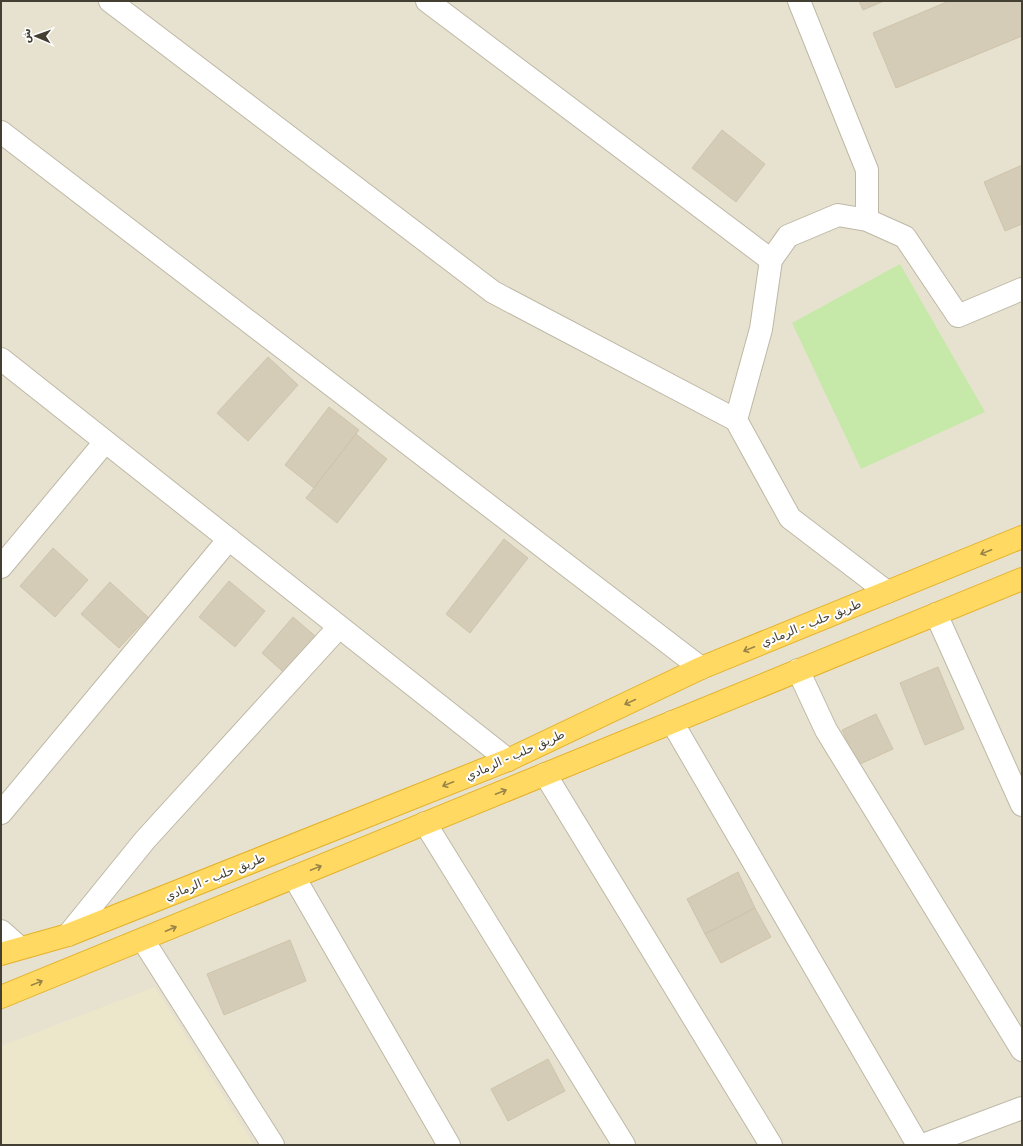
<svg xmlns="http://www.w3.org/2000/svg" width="1023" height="1146" font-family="'DejaVu Sans','Noto Naskh Arabic',sans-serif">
  <rect width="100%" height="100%" fill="#f2efe3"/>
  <path fill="#e7e2d0" d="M 1,1 L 1022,1 L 1022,1145 L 1,1145 Z"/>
  <path fill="#ece6cb" d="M 155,987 L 254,1145 L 1,1145 L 1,1046 Z"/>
  <path fill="#c6e9a9" d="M 900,264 L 985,412 L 861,469 L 792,323 Z"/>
  <path fill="#d4ccb7" stroke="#cfc4aa" d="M 859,1 L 884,1 L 863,10 Z
    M 949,1 L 1022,1 L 1022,36 L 896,88 L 873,33 Z
    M 722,130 L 765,164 L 736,202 L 692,168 Z
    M 1022,165 L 1022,224 L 1005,231 L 984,182 Z
    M 268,357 L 298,385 L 248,441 L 217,413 Z
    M 329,407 L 359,430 L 314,488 L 285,465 Z
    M 356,434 L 387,459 L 337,523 L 306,498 Z
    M 504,539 L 528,558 L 470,633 L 446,614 Z
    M 53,548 L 88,580 L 55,617 L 20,586 Z
    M 229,581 L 265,611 L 235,647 L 199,617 Z
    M 110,582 L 148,617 L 119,648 L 81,614 Z
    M 293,617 L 321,641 L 290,678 L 262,653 Z
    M 938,667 L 964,729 L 925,745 L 900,683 Z
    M 876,714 L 893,749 L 858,765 L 842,730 Z
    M 738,872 L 755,908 L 705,934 L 687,899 Z
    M 755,908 L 771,937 L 721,963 L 705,934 Z
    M 290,940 L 306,981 L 224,1015 L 207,974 Z
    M 548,1059 L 565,1091 L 508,1121 L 491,1089 Z"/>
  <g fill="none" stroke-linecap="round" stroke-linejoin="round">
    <g stroke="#beb8a5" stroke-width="24">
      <path id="minor" d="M 110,1 L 493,292 L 736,420 L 790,518 L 887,592
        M 427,1 L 771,260
        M 799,1 L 867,170 L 867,220
        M 1,132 L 701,668
        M 1,359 L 508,760
        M 736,420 L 761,329 L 771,260 L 788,236 L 838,215 L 867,220 L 905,237 L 958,316 L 1022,289
        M 1,567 L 105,442
        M 936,614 L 1022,805
        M 798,670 L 826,730 L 1022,1050
        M 672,722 L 918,1145
        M 545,774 L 771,1145
        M 1,813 L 229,539
        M 425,823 L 624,1145
        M 294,877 L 449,1145
        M 1,931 L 20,948
        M 68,935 L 145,840 L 339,627
        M 143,940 L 273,1145
        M 923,1145 L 1022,1108"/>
    </g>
    <g stroke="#e4b12a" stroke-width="24">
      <path id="highway" d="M 1,954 L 68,935 L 508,760 L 701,668 L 1022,537
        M 1,997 L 1022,579"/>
    </g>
    <use href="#minor" stroke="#fff" stroke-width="22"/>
    <use href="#highway" stroke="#ffd961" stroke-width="22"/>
  </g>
  <defs><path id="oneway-shaft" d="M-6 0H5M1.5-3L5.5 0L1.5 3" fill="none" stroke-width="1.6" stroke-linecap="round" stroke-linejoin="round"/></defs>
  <g stroke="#988448">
    <use href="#oneway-shaft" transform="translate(986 552) rotate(158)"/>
    <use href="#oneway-shaft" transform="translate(749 649) rotate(158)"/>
    <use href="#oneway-shaft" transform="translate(630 702) rotate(155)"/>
    <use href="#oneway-shaft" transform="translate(448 784) rotate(158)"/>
    <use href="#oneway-shaft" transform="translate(501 792) rotate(-22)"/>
    <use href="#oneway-shaft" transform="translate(316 868) rotate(-22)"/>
    <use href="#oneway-shaft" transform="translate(171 929) rotate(-23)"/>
    <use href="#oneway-shaft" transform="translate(37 983) rotate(-22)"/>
  </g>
  <g text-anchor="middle" stroke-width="4" stroke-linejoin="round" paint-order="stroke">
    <g font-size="12" fill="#443f33" stroke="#fff">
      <text transform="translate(811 623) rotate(-22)" y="4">طريق حلب - الرمادي</text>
      <text transform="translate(515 755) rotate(-24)" y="4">طريق حلب - الرمادي</text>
      <text transform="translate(215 877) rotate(-22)" y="4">طريق حلب - الرمادي</text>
    </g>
  </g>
  <rect width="1023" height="1146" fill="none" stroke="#443f33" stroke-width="4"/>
  <g transform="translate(36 36) rotate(272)" stroke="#ffffff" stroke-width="3" paint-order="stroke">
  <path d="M0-3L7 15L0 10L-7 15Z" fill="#443f33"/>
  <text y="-6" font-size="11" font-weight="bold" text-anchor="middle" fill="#443f33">ش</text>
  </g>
</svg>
